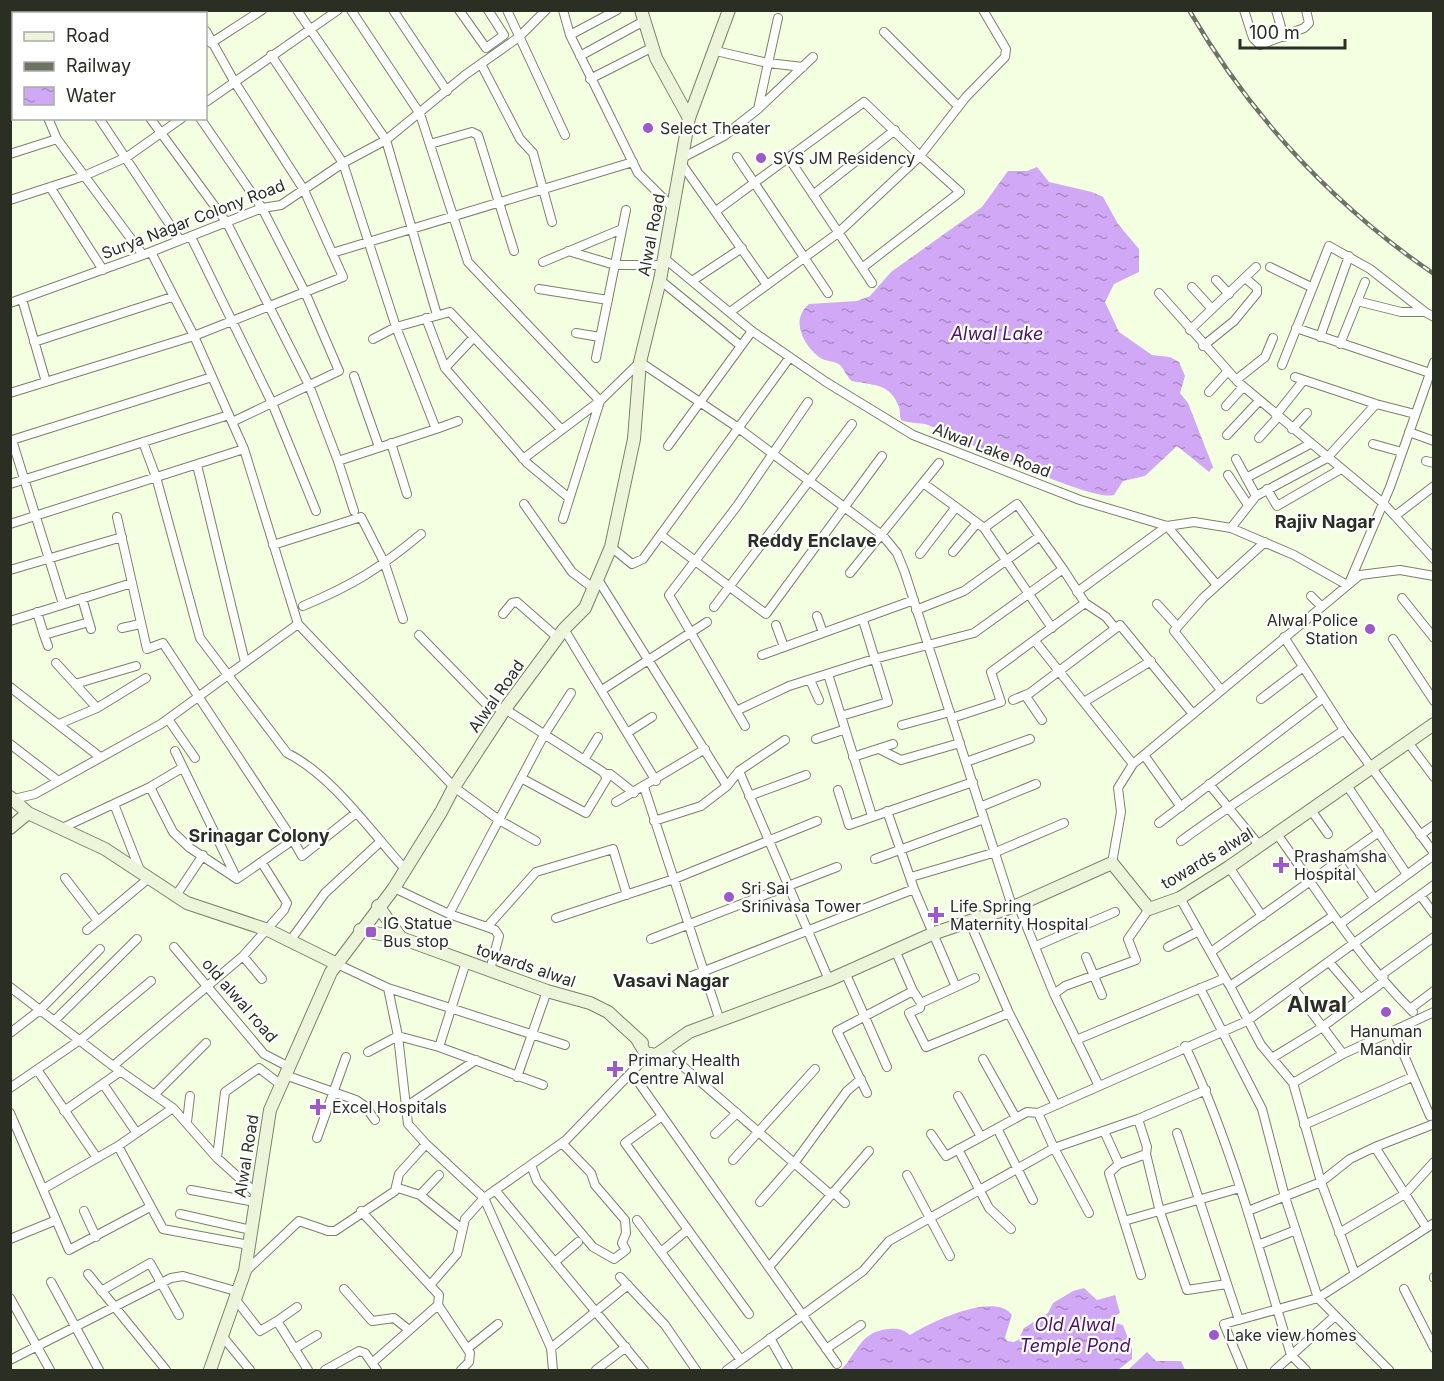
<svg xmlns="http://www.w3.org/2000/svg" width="1444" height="1381" font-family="Inter,sans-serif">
  <defs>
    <pattern id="water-ripples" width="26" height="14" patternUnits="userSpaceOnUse" patternTransform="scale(1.5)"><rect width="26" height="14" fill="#d1a8f5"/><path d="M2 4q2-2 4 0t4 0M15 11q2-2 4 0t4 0" fill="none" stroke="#aa89c6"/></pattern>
  </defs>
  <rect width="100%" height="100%" fill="#f4ffe2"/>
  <path fill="url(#water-ripples)" d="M 1037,167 L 1049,182 L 1092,192 L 1103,197 L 1118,224 L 1139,249 L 1139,272 L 1114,284 L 1105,302 L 1119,332 L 1152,355 L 1170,357 L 1179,362 L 1185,376 L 1180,393 L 1188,403 L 1213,467 L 1209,472 L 1177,446 L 1145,476 L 1123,481 L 1114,495 C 1089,502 960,438 928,425 C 919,422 910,424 901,420 C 899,414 901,410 898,405 C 890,383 871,385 852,381 C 847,377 845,371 841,366 C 835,360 825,362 819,357 C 803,344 790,320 809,304 L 857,301 L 870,296 L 891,272 L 982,207 L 1008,171 L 1027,171 Z
    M 1084,1288 L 1097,1300 L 1115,1295 L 1120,1313 L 1107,1321 L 1123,1325 L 1132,1349 L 1132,1359 L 1118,1370 L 841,1370 C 858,1352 860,1332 888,1329 C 898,1328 903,1329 910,1335 C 930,1322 995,1291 1012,1315 L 1005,1337 L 1007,1341 L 1014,1342 L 1018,1340 L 1024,1328 L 1048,1313 L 1053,1303 L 1073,1291 Z
    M 1147,1352 L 1156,1361 L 1181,1361 L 1185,1370 L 1128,1370 Z"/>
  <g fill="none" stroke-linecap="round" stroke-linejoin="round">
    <g stroke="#798268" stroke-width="10">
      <path id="street" d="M 101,10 L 102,14
        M 150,10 L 151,14
        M 196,10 L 198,14
        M 297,10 L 386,140 L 437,315
        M 351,10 L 420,114 L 468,262 L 600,401
        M 393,10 L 447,91
        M 459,10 L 486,48 L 504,35 L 488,10
        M 507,10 L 565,135
        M 563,10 L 570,35 L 638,173 L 673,208
        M 1244,10 L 1253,38 L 1260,45 L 1304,28 L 1309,23 L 1306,10
        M 1276,10 L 1284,37
        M 47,14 L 54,10
        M 10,29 L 14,36
        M 884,32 L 958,106
        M 570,35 L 617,10
        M 211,43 L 262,10
        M 716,51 L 768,63 L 803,67
        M 271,55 L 343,163 L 396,327 L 436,429 L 338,461 L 354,511
        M 580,56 L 644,21
        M 481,64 L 520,139 L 533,153 L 552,222
        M 590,79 L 653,47
        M 206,102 L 338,10
        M 758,109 L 778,18
        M 48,118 L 57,139 L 143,255
        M 99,118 L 180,240
        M 150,118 L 227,223 L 309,385 L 338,461
        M 200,118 L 262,208 L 305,292 L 339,371 L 232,422
        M 430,144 L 472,132 L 478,135 L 514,251
        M 10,154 L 57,139
        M 737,157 L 828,293
        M 788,157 L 872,283
        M 682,158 L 724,136 L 758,109 L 813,57
        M 681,163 L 767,285
        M 50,187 L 103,270
        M 813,195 L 895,130
        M 10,200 L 84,176 L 127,157 L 182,118
        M 716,211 L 864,102 L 920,156 L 966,97 L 1005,57 L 1006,49 L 983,10
        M 191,237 L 272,403 L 316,511
        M 568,251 L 615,265 L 663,265
        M 151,252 L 194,336 L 244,449 L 298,624 L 454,787 L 499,820 L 536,841
        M 332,253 L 633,162
        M 664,258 L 752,331 L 826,382 L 913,435 L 1080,500 L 1167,526 L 1194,522 L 1231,528 L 1294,555 L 1347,585
        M 543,262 L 622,229
        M 1270,267 L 1311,287
        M 660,280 L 741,346
        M 1216,280 L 1229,294
        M 692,281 L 742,248
        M 1192,287 L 1212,309
        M 539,289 L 608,300
        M 1159,293 L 1238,382 L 1383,503 L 1395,516 L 1434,486
        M 22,299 L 46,382
        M 1357,301 L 1401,312 L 1425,312 L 1434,317
        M 10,303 L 143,255 L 262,208 L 281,205 L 343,163 L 386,140 L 465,75 L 519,37 L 546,10
        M 730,312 L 838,233 L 920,156 L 960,192 L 862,268
        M 426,318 L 445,368 L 527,463 L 569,498
        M 1296,328 L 1433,374
        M 1190,330 L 1256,267
        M 576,333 L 600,337
        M 1320,337 L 1349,256
        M 373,339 L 396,327 L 450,312 L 561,429
        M 34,342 L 172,297
        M 1340,344 L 1365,282
        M 1203,346 L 1234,321 L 1257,293 L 1257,288 L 1245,278
        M 596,358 L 626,210
        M 1282,365 L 1329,246 L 1370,269 L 1425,312
        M 445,368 L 474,337
        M 354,376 L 379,447
        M 1295,377 L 1376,404 L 1415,414
        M 1236,380 L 1265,357 L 1273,338
        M 1209,392 L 1227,372
        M 10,393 L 194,336 L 343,277 L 304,190 L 234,81 L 206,31
        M 1226,406 L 1243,387
        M 1276,415 L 1303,381
        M 436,429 L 458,421
        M 1292,429 L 1307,413
        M 1409,432 L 1434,441
        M 1227,435 L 1259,401
        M 1259,438 L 1278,417
        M 143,442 L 156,477 L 200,638 L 287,753 C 333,776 370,831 405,869
        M 391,443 L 407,494
        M 1373,444 L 1402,452
        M 668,446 L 752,331
        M 523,459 L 600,401 L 640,362 L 737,427 L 883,536 L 897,553 L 905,573 L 1012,906
        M 1236,459 L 1256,496
        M 1426,461 L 1434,463
        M 197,465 L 245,662
        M 1228,475 L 1248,505
        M 1246,478 L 1310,444
        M 10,484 L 229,415
        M 1267,489 L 1277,506 L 1341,469
        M 524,504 L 572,572 L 593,588
        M 1395,516 L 1434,559
        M 117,517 L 147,649 L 163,643 L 293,840
        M 563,519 L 600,401
        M 10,524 L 244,449
        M 1167,526 L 1217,585
        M 984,528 L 1052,628
        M 1231,528 L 1256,496 L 1327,458 L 1376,404
        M 662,536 L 766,614 L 882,456
        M 273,545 L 361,517 L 385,564 L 403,619
        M 611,547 L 632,564 L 643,559 L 790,357
        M 953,552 L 977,523
        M 920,554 L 956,507 L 923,483
        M 1063,569 L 1085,603 L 1106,617 L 1115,628
        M 10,570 L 122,537
        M 850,573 L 939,463
        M 597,578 L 727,786
        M 1350,581 L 1390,487 L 1434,362
        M 1077,592 L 1167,526
        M 1311,596 L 1320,605
        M 82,598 L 91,629
        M 1402,598 L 1434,638
        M 63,604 L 12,440 L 212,377
        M 1157,604 L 1177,626
        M 303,606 C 353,585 379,569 421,534
        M 714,607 L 852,424
        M 916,610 L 964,591 L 1040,536
        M 37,612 L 44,635 L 89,622
        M 503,614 L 512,603 L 517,602 L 558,638
        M 817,616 L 823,633
        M 10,621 L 132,583
        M 776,625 L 784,647
        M 122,628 L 140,624
        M 564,629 L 656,781
        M 44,635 L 48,646
        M 419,635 L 487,705 L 505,709 L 603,772 L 607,778 L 586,813 L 521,778
        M 1284,637 L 1344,730 L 1434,853
        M 1393,639 L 1434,701
        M 1035,641 L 1133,764
        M 762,655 L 914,600
        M 56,663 L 97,708
        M 828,674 L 872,816
        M 810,680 L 819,700
        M 75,684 L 136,666
        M 10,687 L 100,757
        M 602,690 L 707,622
        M 1221,690 L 1174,631 L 1203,598 L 1265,542
        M 1025,695 L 1042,720
        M 1261,699 L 1303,667
        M 1013,700 L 1030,693 L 1120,625 L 1193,714
        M 1084,702 L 1151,661
        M 736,711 L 789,686 L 874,659 L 974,633 L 1063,569 L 1017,504 L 984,528 L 956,507
        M 841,716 L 888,702 L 863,620
        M 952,718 L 1001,702 L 991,672 L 1085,603
        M 168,719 L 195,758
        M 59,724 L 97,708 L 146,678
        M 902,725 L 950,712
        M 745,726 L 669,595 L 737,506 L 808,402
        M 627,733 L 652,717
        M 816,739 L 843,730
        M 1407,741 L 1434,777
        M 10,744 L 57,780
        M 879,749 L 901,760 L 960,743
        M 175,751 L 236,877
        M 1144,755 L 1181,807
        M 853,757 L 893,744
        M 584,760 L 598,737
        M 966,762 L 1030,739
        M 739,771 L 829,980
        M 606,774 L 610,774 L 634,793
        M 1209,784 L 1259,845
        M 1346,784 L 1406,873
        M 150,787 L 173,832 L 190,848 L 237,879 L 293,840 L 302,856 L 356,813
        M 644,787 L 720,1021
        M 838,790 L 849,825 L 973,782
        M 749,796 L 806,775
        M 14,799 L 35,794 L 161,724 L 298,624
        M 616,802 L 705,749
        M 114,804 L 141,873
        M 980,807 L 1036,784
        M 1311,810 L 1328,834
        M 887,811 L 914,889 L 956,987
        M 654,821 L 701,806 L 727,786 L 739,771 L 785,740
        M 1159,823 L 1323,698
        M 60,829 L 150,787 L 182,768
        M 1277,834 C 1320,894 1358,957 1410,1009
        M 1420,835 L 1434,825
        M 1181,841 C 1234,802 1289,768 1344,730
        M 1345,856 L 1374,898
        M 875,859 L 984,819
        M 1112,863 L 1121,812 L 1118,788 L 1133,764 L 1360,575 L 1400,570 L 1434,576
        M 1229,867 L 1262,916
        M 911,877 L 996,852 L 1064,823
        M 65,878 L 98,921
        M 394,888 L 449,914 L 487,927 L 536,872 L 613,849 L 627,895
        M 1420,895 L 1434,914
        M 175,897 L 203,855
        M 1180,898 L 1225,978
        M 1018,905 L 1054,994 L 1099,1086
        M 449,914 L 544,735 L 571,693
        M 556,918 L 674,879 L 817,821
        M 970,923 L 1009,1013 L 1056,1105
        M 1340,924 L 1434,855
        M 487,927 L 495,930 L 499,936 L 490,970
        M 87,930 L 149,878
        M 651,939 L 837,867
        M 290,941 L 325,893 L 380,842
        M 1036,946 L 1115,912
        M 174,947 L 264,1054 L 289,1067
        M 1168,947 L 1199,931
        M 895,950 L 913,991 L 921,1003 L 920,1008 L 909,1013 L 926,1047 L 1009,1013
        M 1211,952 L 1379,832
        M 243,956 L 262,979
        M 1086,957 L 1102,995
        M 335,963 L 388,988
        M 1330,963 L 1360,998
        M 845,972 L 887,1067
        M 684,979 L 914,889
        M 1230,986 L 1261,1045 L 1293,1083 L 1321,1182 L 1355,1274
        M 10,987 L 113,1066 L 173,1108 L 217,1158 L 257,1194
        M 1200,988 L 1262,1109 L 1285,1197 L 1318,1298 L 1389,1370
        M 1294,989 L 1343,1054
        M 1054,994 L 1065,986 L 1136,960 L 1128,939 L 1149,909
        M 921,1003 L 975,978
        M 1413,1012 L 1410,1009 L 1434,991
        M 55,1020 L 137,939
        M 1394,1032 L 1430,1116
        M 10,1033 L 40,1010 L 100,949
        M 1076,1040 L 1225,978 L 1230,986 L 1333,916
        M 1185,1046 C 1232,1144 1259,1251 1291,1355 L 1306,1370
        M 439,1047 L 466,962
        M 664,1050 L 831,1195
        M 368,1052 L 398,1036 L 439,1047 L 543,1085
        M 1272,1058 L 1321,1028 L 1383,982 L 1384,973 L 1434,937
        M 983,1059 L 1016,1118
        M 113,1066 L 243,956 L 284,910 L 287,903 L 262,863
        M 38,1071 L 97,1158
        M 632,1073 L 837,1364
        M 285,1075 L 356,1100 L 365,1106 L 375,1120
        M 517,1077 L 547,991
        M 1293,1083 L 1343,1054 L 1434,1012
        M 103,1084 L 136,1132
        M 10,1088 L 80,1040 L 151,981
        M 867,1093 L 837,1031 L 913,991
        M 154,1095 L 206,1043
        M 958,1096 L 981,1137
        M 407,1106 L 476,1060
        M 64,1111 L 121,1071
        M 10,1113 L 69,1250 L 150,1207
        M 662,1116 L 625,1143 L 749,1314
        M 1138,1119 L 1147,1147 L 1146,1154
        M 187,1122 L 190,1096
        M 1304,1125 L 1412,1077
        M 997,1128 L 1033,1200
        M 1104,1131 L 1119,1164 L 1146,1154 L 1160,1212 L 1187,1290 L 1227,1284
        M 1177,1133 L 1239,1320
        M 715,1134 L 737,1113
        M 931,1134 L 946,1156 L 1027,1112 L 1038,1113 L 1247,1021 L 1434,885
        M 317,1138 L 346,1057
        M 426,1144 L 408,1124 L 398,1036 L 388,988 L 565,1045
        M 118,1146 L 163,1229 L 249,1245
        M 1375,1147 L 1434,1124
        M 958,1149 L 989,1208 L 1011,1229
        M 217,1158 L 225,1092 L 259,1068 L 281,1085
        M 733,1160 L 815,1069
        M 1119,1164 L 1109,1173 L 1124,1221 L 1240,1188
        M 531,1165 L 537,1181 L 593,1247 L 614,1259 L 626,1250 L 622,1243 L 626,1233 L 625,1220 L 595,1185 L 591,1173 L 562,1143
        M 907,1175 L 950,1256
        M 398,1188 L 420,1195 L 462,1229
        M 43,1189 L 118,1146 L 173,1108
        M 191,1190 L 255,1202
        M 495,1190 L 644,1370
        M 833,1192 L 845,1203
        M 420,1195 L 439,1175
        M 760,1202 L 795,1162 L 847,1091 L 861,1079
        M 84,1211 L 96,1237
        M 361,1211 L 439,1295 L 438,1305 L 372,1363
        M 1248,1211 L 1321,1182 L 1350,1159 L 1375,1147 L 1426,1227
        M 1089,1213 L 1054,1148 L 1138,1119 L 1206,1090
        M 180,1214 L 251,1230
        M 637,1220 L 741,1360
        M 1124,1221 L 1141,1275
        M 1339,1233 L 1405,1194 L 1434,1162
        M 10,1239 L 54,1221
        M 1258,1245 L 1296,1230
        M 661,1252 L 686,1231
        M 556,1261 L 578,1242
        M 769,1267 L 869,1151
        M 246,1271 L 299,1221 L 328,1231 L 335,1231 L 395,1191 L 399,1174 L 426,1144 L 484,1198 L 465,1219 L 457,1254 L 431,1284
        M 88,1274 L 166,1370
        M 620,1277 L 665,1325 L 696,1370
        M 1434,1277 L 1434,1278
        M 51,1282 L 99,1370
        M 344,1289 L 372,1321 L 394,1318 L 409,1330
        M 1404,1289 L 1434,1348
        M 101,1291 L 150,1263 L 179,1315
        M 10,1298 L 50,1370
        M 236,1300 L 260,1331 L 277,1321 L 308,1370
        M 438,1305 L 470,1353 L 469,1362 L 461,1370
        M 277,1321 L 297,1307
        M 223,1337 L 250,1370
        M 770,1338 L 788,1370
        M 468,1348 L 498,1324
        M 551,1348 L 628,1285
        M 294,1349 L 317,1335
        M 826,1349 L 861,1325
        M 10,1360 L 171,1278 L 183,1276 L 239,1292
        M 325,1370 L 359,1351 L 365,1353 L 377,1370
        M 553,1370 L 551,1348 L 484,1198 L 566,1140 L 651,1052
        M 596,1370 L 626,1347
        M 727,1370 L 863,1271 L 889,1241 L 1054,1148 L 1038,1113
        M 1243,1370 L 1224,1324 L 1318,1298 L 1434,1223
        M 1275,1370 L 1335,1316"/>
    </g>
    <g stroke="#798268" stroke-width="14">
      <path id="secondary" d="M 641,10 L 656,58 L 689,118
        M 10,797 L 28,813 L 105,849 L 187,903 L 268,930 L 335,963
        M 10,828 L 28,813
        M 378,906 L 401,938
        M 360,930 L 401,938 L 547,991 L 590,1003 L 608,1012 L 642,1043
        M 637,1039 L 646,1054 L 656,1055 L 689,1032 L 829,980 L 932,934 L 1018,905 L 1112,863 L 1149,909 L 1180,898 L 1229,867 L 1434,724
        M 210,1370 L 245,1271 L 270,1110 L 331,972 L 394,888 L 441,812 L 454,787 L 505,709 L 564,629 L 585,608 L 611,547 L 634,439 L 640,362 L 660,280 L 689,118 L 729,10"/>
    </g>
    <use href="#street" stroke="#fff" stroke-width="8"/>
    <use href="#secondary" stroke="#ecf5d9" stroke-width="12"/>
    <g stroke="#6e7463" stroke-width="4.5">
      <path id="rail" d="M 1189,10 C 1250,115 1333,205 1434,274"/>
    </g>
    <use href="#rail" stroke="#fff" stroke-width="2" stroke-dasharray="7" stroke-linecap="butt"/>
  </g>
  <g fill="#9c59ce" stroke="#fff" stroke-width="2">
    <circle cx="648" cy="128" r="6"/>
    <circle cx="761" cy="158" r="6"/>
    <circle cx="1370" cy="629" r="6"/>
    <path d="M1278 856h6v6h6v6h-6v6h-6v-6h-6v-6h6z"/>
    <circle cx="729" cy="897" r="6"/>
    <path d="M933 906h6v6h6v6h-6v6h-6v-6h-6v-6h6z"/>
    <rect x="365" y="926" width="12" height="12" rx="3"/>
    <circle cx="1386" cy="1012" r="6"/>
    <path d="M612 1060h6v6h6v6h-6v6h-6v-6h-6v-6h6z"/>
    <path d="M315 1098h6v6h6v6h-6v6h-6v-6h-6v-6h6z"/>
    <circle cx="1214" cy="1335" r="6"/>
  </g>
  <g text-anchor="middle" stroke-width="4.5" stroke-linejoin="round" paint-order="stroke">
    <g font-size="16" fill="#2a2e23" stroke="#fff" text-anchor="start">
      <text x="660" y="134">Select Theater</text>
      <text x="773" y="164">SVS JM Residency</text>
      <text x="1358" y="626" text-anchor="end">Alwal Police<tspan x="1358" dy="18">Station</tspan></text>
      <text x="1294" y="862">Prashamsha<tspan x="1294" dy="18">Hospital</tspan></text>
      <text x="741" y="894">Sri Sai<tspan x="741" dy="18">Srinivasa Tower</tspan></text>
      <text x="950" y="912">Life Spring<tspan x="950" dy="18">Maternity Hospital</tspan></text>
      <text x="383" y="929">IG Statue<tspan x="383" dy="18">Bus stop</tspan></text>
      <text x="1386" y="1037" text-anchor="middle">Hanuman<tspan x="1386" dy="18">Mandir</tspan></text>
      <text x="628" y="1066">Primary Health<tspan x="628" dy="18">Centre Alwal</tspan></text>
      <text x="332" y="1113">Excel Hospitals</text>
      <text x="1226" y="1341">Lake view homes</text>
    </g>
    <g font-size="16" fill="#2a2e23" stroke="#fff">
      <text transform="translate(193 219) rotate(-21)" y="6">Surya Nagar Colony Road</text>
      <text transform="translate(651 235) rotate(-79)" y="6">Alwal Road</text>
      <text transform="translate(992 450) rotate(21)" y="6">Alwal Lake Road</text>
      <text transform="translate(496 696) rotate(-55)" y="6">Alwal Road</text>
      <text transform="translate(1207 858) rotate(-31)" y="6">towards alwal</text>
      <text transform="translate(526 965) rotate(19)" y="6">towards alwal</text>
      <text transform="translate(240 1000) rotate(49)" y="6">old alwal road</text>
      <text transform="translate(246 1156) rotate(-81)" y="6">Alwal Road</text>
    </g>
    <g font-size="18" font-style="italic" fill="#4a126c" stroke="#fff">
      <text x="997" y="340">Alwal Lake</text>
      <text x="1075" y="1331">Old Alwal<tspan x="1075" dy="21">Temple Pond</tspan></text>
    </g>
    <g font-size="18" font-weight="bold" fill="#2a2e23" stroke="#fff">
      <text x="1325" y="528">Rajiv Nagar</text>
      <text x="812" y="547">Reddy Enclave</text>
      <text x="259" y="842">Srinagar Colony</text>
      <text x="671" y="987">Vasavi Nagar</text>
    </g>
    <g font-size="22" font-weight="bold" fill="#2a2e23" stroke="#fff">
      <text x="1317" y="1012">Alwal</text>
    </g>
  </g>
  <rect width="1444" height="1381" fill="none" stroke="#2a2e23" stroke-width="24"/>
  <rect x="12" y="12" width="195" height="108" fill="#ffffff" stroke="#aaaba7" stroke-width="1.5"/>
  <rect x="24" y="32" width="30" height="9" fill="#ecf5d9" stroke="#aaaba7" stroke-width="1.5"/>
  <text x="66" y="42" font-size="18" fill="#2a2e23">Road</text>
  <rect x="24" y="62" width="30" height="9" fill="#6e7463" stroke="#aaaba7" stroke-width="1.5"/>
  <text x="66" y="72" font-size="18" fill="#2a2e23">Railway</text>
  <rect x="24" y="87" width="30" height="18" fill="url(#water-ripples)" stroke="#aaaba7" stroke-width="1.5"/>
  <text x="66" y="102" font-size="18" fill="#2a2e23">Water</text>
  <path d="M1240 39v9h105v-9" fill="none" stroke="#2a2e23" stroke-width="3"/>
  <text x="1249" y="39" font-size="18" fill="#2a2e23" stroke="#ffffff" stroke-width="4.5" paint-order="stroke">100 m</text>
</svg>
